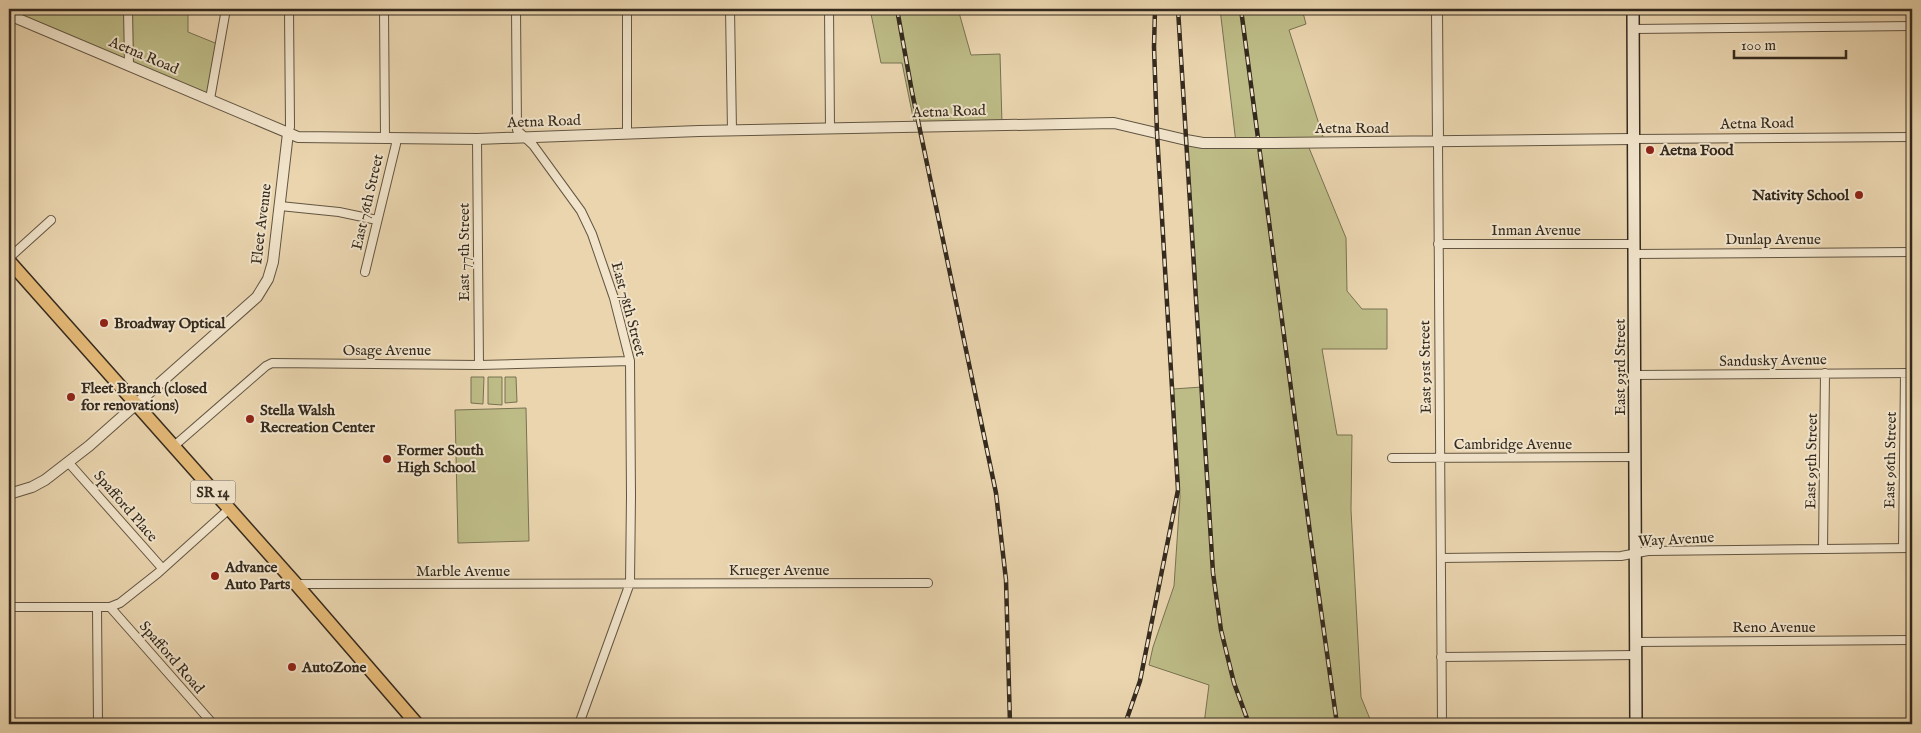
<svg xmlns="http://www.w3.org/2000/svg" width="1921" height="733" font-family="'IM FELL English',serif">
  <rect width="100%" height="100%" fill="#ead5af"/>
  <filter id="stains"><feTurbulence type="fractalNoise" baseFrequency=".004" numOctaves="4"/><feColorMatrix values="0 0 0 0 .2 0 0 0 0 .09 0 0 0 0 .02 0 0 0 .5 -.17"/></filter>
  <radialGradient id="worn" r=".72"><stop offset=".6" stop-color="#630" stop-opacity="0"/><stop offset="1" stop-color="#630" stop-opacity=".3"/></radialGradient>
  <path fill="#bdbb86" stroke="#787252" d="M 9,9 L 188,9 L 188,32 L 220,45 L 210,99 L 9,15 Z
    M 870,9 L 958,9 L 971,55 L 1000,54 L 1002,124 L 915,127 L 902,63 L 881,63 Z
    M 1220,9 L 1302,9 L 1306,24 L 1289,30 L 1325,143 L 1307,143 L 1346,238 L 1347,291 L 1362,309 L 1387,309 L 1387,349 L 1322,349 L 1337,435 L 1352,435 L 1351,510 L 1361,697 L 1372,724 L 1204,724 L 1209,685 L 1149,665 L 1153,647 L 1174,586 L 1180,497 L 1173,389 L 1202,387 L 1186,140 L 1236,143 Z
    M 471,377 L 484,377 L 483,404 L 471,403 Z
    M 488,377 L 502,377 L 502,405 L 488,404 Z
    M 505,377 L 516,377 L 517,402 L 505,403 Z
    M 526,408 L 529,541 L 458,543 L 455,410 Z"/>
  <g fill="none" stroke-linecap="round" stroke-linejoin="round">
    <g stroke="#625542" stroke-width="10">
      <path id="minor" d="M 128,9 L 129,64
        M 384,9 L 385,138
        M 516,9 L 517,130 L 533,145 L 581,211 L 592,234 L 614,298 L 630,361 L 631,496 L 630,583 L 579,724
        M 627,9 L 627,134
        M 730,9 L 732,131
        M 829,9 L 830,129
        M 1633,29 L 1912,26
        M 210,99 L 226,9
        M 288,133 L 290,127 L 289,9
        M 477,139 L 479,365
        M 1633,139 L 1912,137
        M 1438,142 L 1442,724
        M 280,206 L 339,212 L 377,220
        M 1438,244 L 1634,244
        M 1634,254 L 1912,252
        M 9,258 L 51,220
        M 365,272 L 396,144 L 395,138
        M 1635,375 L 1912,373
        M 174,446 L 266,366 L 272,363 L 479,365 L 630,361
        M 1392,458 L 1635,457
        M 68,462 L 162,568
        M 1903,548 L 1905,373
        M 1823,549 L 1825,373
        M 1441,558 L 1621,556 L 1648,551 L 1912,548
        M 296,584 L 928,583
        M 9,607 L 110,607 L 120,603 L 158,573 L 228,510
        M 97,607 L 98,724
        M 110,607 L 213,724
        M 1636,642 L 1912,640
        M 1441,657 L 1636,655"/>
    </g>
    <g stroke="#625542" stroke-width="12">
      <path id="tertiary" d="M 1437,9 L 1438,142
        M 9,15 L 298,137 L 477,139 L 699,131 L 1114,123 L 1186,140 L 1203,143 L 1252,143
        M 1274,143 L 1633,139
        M 9,494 L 32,487 L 45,480 L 89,446 L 257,297 L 268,279 L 273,262 L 288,133"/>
    </g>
    <g stroke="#342a1e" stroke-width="14">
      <path id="secondary" d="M 1633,9 L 1636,724"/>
    </g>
    <g stroke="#342a1e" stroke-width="15">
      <path id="primary" d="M 9,261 L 296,584 L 417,724"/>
    </g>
    <use href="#minor" stroke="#f1e4cb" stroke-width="8"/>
    <use href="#tertiary" stroke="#f1e4cb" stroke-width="10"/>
    <use href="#secondary" stroke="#f1e4cb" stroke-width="11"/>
    <use href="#primary" stroke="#e5ba78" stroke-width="12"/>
    <g stroke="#342a1e" stroke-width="4.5">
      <path id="rail" d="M 897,9 L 912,92 L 996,493 L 1006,580 L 1010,724
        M 1178,9 L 1213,573 L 1221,630 L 1234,683 L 1249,724
        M 1241,9 L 1310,533 L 1337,724
        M 1125,724 L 1140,681 L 1178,490 L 1157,133 L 1154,47 L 1155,9"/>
    </g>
    <use href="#rail" stroke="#f1e4cb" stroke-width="2.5" stroke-dasharray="8" stroke-linecap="butt"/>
    <g stroke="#625542" stroke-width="12" stroke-linecap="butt">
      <path id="tertiary-bridge" d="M 1252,143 L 1274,143"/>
    </g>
    <use href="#tertiary-bridge" stroke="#f1e4cb" stroke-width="10"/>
  </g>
  <g fill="#8f2418" stroke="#f1e4cb" stroke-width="2">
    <circle cx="1650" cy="150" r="5"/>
    <circle cx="1859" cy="195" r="5"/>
    <circle cx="104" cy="323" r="5"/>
    <circle cx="71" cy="397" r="5"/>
    <circle cx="250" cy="419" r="5"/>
    <circle cx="387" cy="459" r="5"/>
    <circle cx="215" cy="576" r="5"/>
    <circle cx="292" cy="667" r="5"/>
  </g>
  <g text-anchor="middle" stroke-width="4" stroke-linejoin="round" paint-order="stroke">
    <rect fill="#f1e4cb" stroke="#6d6252" stroke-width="1" x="190.5" y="480.5" width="45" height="23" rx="4"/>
    <g font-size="14" font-weight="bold" fill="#342a1e">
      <text x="213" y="497">SR 14</text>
    </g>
    <g font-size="15" fill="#342a1e" stroke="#f1e4cb">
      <text transform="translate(144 55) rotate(23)" y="5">Aetna Road</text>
      <text transform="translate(949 111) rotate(-2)" y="5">Aetna Road</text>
      <text transform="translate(544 121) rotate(-2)" y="5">Aetna Road</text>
      <text transform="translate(1757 123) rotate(-1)" y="5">Aetna Road</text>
      <text x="1352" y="133">Aetna Road</text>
      <text transform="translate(367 202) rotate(-77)" y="5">East 76th Street</text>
      <text transform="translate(261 224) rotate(-83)" y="5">Fleet Avenue</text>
      <text x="1536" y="235">Inman Avenue</text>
      <text x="1773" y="244">Dunlap Avenue</text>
      <text transform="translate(464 252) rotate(-90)" y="5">East 77th Street</text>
      <text transform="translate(629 309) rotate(75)" y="5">East 78th Street</text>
      <text x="387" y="355">Osage Avenue</text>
      <text transform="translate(1773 360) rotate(-1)" y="5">Sandusky Avenue</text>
      <text transform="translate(1425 367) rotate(-91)" y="5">East 91st Street</text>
      <text transform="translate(1620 367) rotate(-90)" y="5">East 93rd Street</text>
      <text x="1513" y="449">Cambridge Avenue</text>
      <text transform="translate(1890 460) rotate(-89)" y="5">East 96th Street</text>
      <text transform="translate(1811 461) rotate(-89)" y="5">East 95th Street</text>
      <text transform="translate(126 506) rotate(49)" y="5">Spafford Place</text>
      <text transform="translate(1676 539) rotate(-3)" y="5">Way Avenue</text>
      <text x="779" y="575">Krueger Avenue</text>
      <text x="463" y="576">Marble Avenue</text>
      <text x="1774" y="632">Reno Avenue</text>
      <text transform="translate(172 657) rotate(49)" y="5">Spafford Road</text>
    </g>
    <g font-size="15" font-weight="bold" fill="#342a1e" stroke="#f1e4cb" text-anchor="start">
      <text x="1660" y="155">Aetna Food</text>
      <text x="1849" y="200" text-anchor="end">Nativity School</text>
      <text x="114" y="328">Broadway Optical</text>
      <text x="81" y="393">Fleet Branch (closed<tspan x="81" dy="17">for renovations)</tspan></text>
      <text x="260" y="415">Stella Walsh<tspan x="260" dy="17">Recreation Center</tspan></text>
      <text x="397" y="455">Former South<tspan x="397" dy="17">High School</tspan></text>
      <text x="225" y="572">Advance<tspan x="225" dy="17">Auto Parts</tspan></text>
      <text x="302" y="672">AutoZone</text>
    </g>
  </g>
  <rect width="1921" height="733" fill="none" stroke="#ead5af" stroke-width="30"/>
  <rect x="10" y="10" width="1901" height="713" fill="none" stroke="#342a1e" stroke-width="2.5"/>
  <rect x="15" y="15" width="1891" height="703" fill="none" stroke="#342a1e"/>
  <path d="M1734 50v8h112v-8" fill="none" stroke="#342a1e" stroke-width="2.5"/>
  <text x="1741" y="50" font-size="15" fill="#342a1e" stroke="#f1e4cb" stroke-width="4" paint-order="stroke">100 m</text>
  <rect width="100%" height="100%" filter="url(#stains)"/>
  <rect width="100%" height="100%" fill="url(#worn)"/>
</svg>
